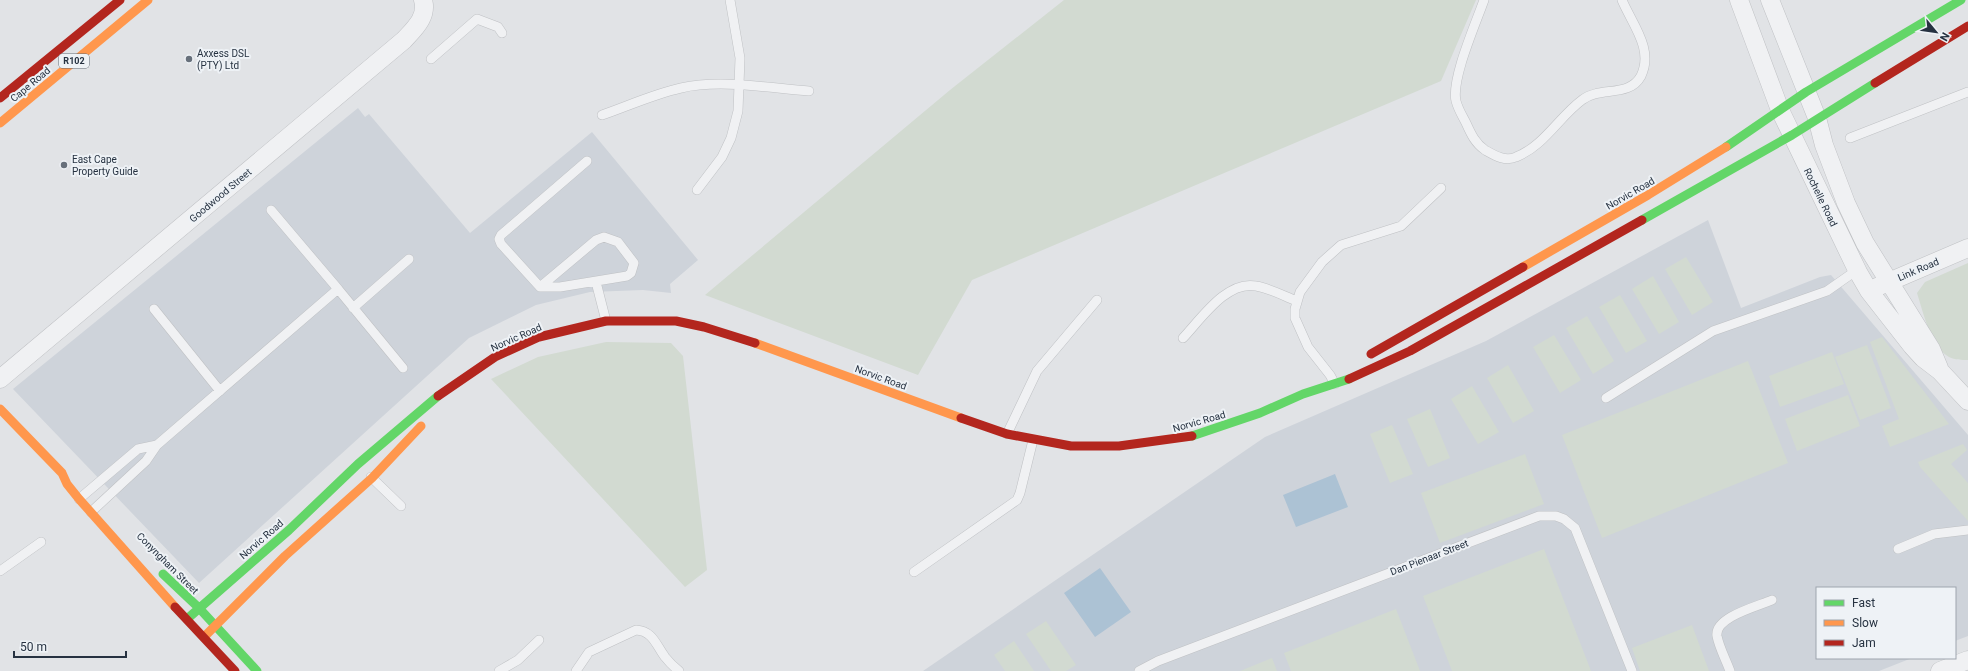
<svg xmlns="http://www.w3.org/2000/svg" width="1968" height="671" font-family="Roboto,sans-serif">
  <rect width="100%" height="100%" fill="#e1e3e6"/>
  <path fill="#ced3da" d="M 358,108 L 365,117 L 369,114 L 470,233 L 592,132 L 698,260 L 670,284 L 671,293 L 643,290 L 590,292 L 536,305 L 469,338 L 199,583 L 13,389 Z
    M 1708,220 L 1741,308 L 1820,277 L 1831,275 L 1968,435 L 1968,636 L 1955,641 L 1955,588 L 1817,588 L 1817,658 L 1912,658 L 1879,671 L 923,671 L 1265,437 L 1486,341 Z"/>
  <path fill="#d2dad1" d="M 1064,0 L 1476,0 L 1441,81 L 972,280 L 918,375 L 705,295 L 950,90 Z
    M 1686,257 L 1713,302 L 1692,315 L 1665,269 Z
    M 1968,263 L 1968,360 C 1962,360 1955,360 1949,357 C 1931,347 1923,312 1917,293 L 1925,282 Z
    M 1653,276 L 1679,322 L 1659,334 L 1632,289 Z
    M 1620,295 L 1647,341 L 1626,353 L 1599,307 Z
    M 1587,316 L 1614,361 L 1593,374 L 1566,328 Z
    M 1554,335 L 1581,380 L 1560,393 L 1533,347 Z
    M 1882,337 L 1949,424 L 1890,447 L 1882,426 L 1899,419 L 1870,342 Z
    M 606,342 L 671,343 L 683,356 L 707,570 L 685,587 L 491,379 L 538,357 Z
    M 1867,345 L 1891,408 L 1860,420 L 1835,357 Z
    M 1832,352 L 1844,384 L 1780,407 L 1769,376 Z
    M 1748,361 L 1788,463 L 1602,538 L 1562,435 Z
    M 1508,365 L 1534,411 L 1513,423 L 1487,378 Z
    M 1472,386 L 1499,432 L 1478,444 L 1451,399 Z
    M 1848,395 L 1860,426 L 1797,451 L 1785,419 Z
    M 1430,409 L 1450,458 L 1428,467 L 1407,419 Z
    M 1392,425 L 1413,474 L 1390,483 L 1370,434 Z
    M 1963,444 L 1967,450 L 1951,464 L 1968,483 L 1968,521 L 1920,467 L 1918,462 Z
    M 1525,454 L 1544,504 L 1440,543 L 1421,493 Z
    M 1544,549 L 1591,671 L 1452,671 L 1423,596 Z
    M 1396,609 L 1420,671 L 1291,671 L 1284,653 Z
    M 1046,621 L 1076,665 L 1066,671 L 1051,671 L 1026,634 Z
    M 1692,625 L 1709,671 L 1640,671 L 1632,648 Z
    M 1014,641 L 1034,671 L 1005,671 L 994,655 Z
    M 1272,658 L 1277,671 L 1240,671 Z"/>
  <path fill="#acc2d4" d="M 1335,474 L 1348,507 L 1296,527 L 1283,495 Z
    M 1100,568 L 1131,612 L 1095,637 L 1064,593 Z"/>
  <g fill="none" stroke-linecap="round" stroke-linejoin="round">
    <g stroke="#bfc1c4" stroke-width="10">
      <path id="lane" d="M 1484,0 C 1476,23 1451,79 1456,101 C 1458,109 1463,117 1466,123 C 1471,134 1475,143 1485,150 C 1494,155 1505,162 1516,157 C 1544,146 1559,117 1582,100 C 1600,86 1629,98 1641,76 C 1654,49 1632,24 1622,0
        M 431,59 L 477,19 L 498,27 L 502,33
        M 602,115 C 628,106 654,94 681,88 C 720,79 769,88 809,91
        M 1850,138 L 1968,92
        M 697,190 L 722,157 L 731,138 L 738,111 L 740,58 L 730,0
        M 604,237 L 618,242 L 634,263 L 631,273 L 627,276 L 560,287 L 540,287 L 596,240 Z
        M 596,282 L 606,321
        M 540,287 L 501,244 L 499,239 L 501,235 L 587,161
        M 338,289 L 403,368
        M 353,308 L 409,259
        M 154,309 L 220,391
        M 1183,338 C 1201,319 1227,280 1256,286 C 1269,288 1284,296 1297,301
        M 1335,384 L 1330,375 L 1308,347 L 1295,318 L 1295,309 L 1300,292 L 1322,262 L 1341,245 L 1401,226 L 1441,188
        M 1606,398 L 1713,331 L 1827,291 L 1857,270
        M 1007,434 L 1037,371 L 1097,300
        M 371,477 L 401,506
        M 79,499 L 138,449 L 157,445
        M 91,512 L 146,461 L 157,445 L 338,289 L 271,210
        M 1898,549 L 1934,534 L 1968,530
        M 0,571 L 41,542
        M 914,572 L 1017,500 L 1020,493 L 1033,440
        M 499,671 L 518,660 L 539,640
        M 576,671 L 589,652 L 636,630 C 653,631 656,645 665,657 C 669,662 674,667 679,671
        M 1139,671 L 1158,661 L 1539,516 L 1556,516 L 1564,519 L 1575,528 L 1632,671
        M 1730,671 C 1726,660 1719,647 1717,636 C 1714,617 1759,606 1772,600"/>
    </g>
    <g stroke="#bfc1c4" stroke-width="19">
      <path id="street" d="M 1739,0 L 1780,110 L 1858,272 L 1869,291 L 1912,346 L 1923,358 L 1940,371 L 1968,401
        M 1770,0 L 1817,118 L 1824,145 L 1846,203 L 1865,243 L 1931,349 L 1939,368
        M 1877,287 L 1968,248
        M 0,379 L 404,40 C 414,29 428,17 423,0
        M 1940,671 L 1968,660"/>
    </g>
    <use href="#lane" stroke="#f0f1f3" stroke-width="9"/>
    <use href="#street" stroke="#f0f1f3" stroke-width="18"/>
    <path stroke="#63d668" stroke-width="9" d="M 1726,147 L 1806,92 L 1961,0
      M 1642,220 L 1792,135 L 1875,83
      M 1192,436 L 1260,413 L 1303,394 L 1349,379
      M 163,574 L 199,608 L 257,671
      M 187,619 L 289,530 L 358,464 L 438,396"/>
    <path stroke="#ff974d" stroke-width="9" d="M 0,123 L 148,0
      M 1523,267 L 1648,195 L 1726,147
      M 755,343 L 961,418
      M 0,409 L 62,473 L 67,484 L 79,499 L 175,607
      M 204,637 L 285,556 L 372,478 L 421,426"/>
    <path stroke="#b3261e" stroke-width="9" d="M 1875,83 L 1968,26
      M 0,98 L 120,0
      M 1371,354 L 1523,267
      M 1349,379 L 1410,351 L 1642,220
      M 438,396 L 495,357 L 539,337 L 606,321 L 676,321 L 704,327 L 755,343
      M 961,418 L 1007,434 L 1071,446 L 1119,446 L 1192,436
      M 175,607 L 235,671"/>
  </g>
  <g fill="#67707b" stroke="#eef2f6" stroke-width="1.5">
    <circle cx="189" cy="59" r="4"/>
    <circle cx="64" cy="165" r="4"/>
  </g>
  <g text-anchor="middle" stroke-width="4" stroke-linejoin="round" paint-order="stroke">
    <rect fill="#eef2f6" stroke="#626c77" stroke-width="1" x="59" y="54" width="30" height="14" rx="3"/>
    <g font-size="9" font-weight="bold" fill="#263241">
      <text x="74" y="64">R102</text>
    </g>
    <g font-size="10" fill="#263241" stroke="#eef2f6" text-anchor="start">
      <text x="197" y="57">Axxess DSL<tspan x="197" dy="12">(PTY) Ltd</tspan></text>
      <text x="72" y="163">East Cape<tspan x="72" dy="12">Property Guide</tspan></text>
    </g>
    <g font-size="10" fill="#263241" stroke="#eef2f6">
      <text transform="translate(30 84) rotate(-40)" y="4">Cape Road</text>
      <text transform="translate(1630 193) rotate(-30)" y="4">Norvic Road</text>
      <text transform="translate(220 195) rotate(-40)" y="4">Goodwood Street</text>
      <text transform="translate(1821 197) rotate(64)" y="4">Rochelle Road</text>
      <text transform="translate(1918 269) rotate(-23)" y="4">Link Road</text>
      <text transform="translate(516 337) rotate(-24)" y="4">Norvic Road</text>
      <text transform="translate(881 377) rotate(20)" y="4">Norvic Road</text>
      <text transform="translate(1199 421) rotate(-16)" y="4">Norvic Road</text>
      <text transform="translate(261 539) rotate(-41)" y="4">Norvic Road</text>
      <text transform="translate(1429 557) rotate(-21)" y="4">Dan Pienaar Street</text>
      <text transform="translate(168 563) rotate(45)" y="4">Conyngham Street</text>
    </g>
  </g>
  <rect x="1816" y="587" width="140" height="72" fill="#eef2f6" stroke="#9ea5ae"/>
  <rect x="1824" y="600" width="20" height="6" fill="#63d668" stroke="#9ea5ae"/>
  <text x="1852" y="607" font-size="12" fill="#263241">Fast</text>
  <rect x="1824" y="620" width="20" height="6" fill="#ff974d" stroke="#9ea5ae"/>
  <text x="1852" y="627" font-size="12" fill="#263241">Slow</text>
  <rect x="1824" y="640" width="20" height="6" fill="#b3261e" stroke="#9ea5ae"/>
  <text x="1852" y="647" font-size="12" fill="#263241">Jam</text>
  <g transform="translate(1936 32) rotate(119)" stroke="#eef2f6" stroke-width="3" paint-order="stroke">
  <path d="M0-3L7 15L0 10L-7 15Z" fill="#263241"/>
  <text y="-6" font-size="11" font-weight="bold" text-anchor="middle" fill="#263241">N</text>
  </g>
  <path d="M14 651v6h112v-6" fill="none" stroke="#263241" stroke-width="2"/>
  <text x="20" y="651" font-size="12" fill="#263241" stroke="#eef2f6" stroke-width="3" paint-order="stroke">50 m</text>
</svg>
